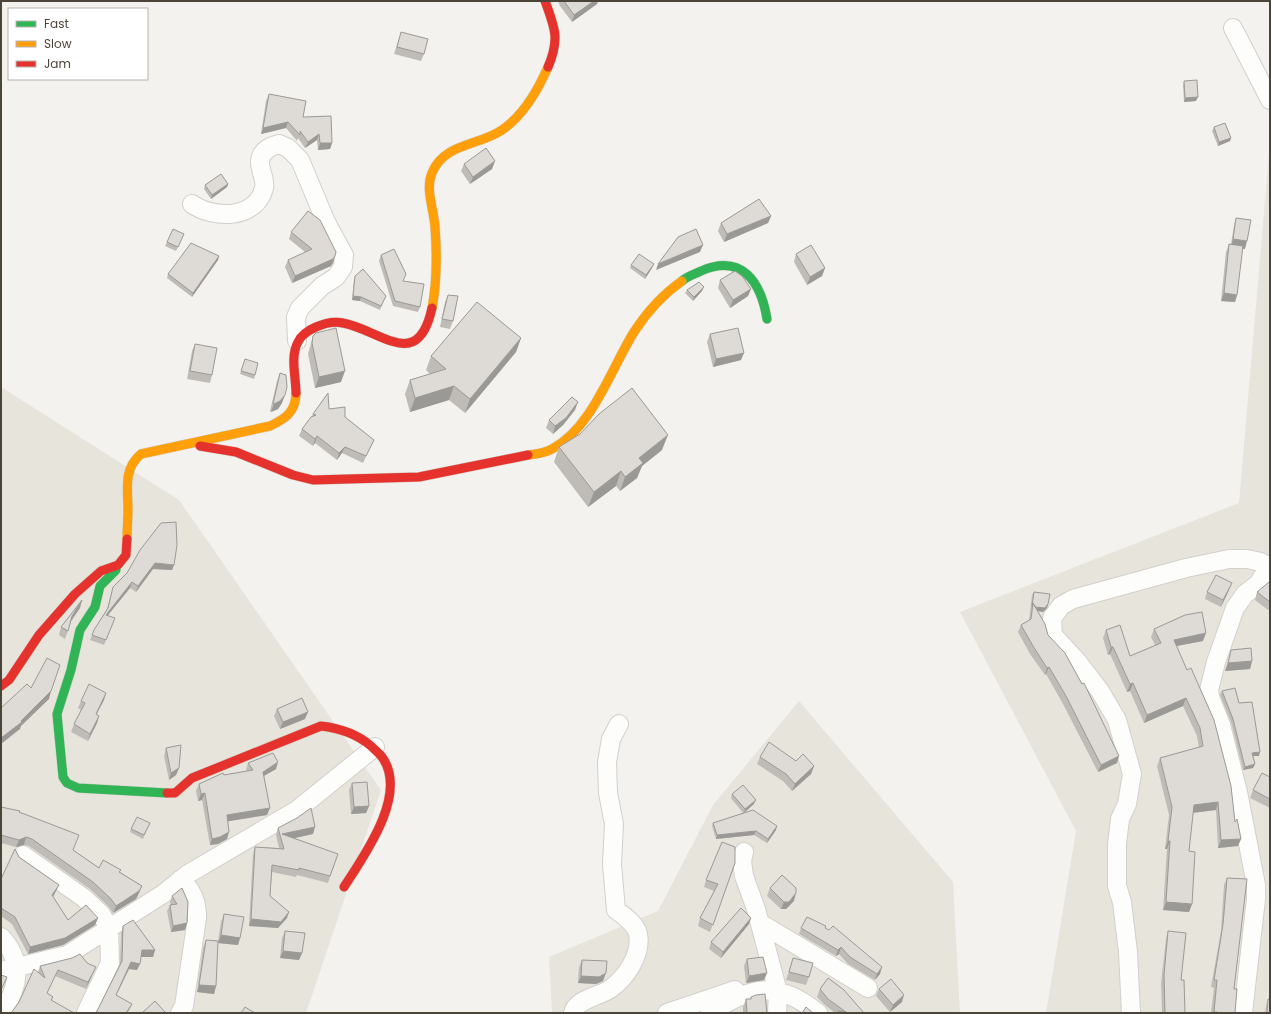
<svg xmlns="http://www.w3.org/2000/svg" width="1271" height="1014" font-family="Poppins,sans-serif">
  <rect width="100%" height="100%" fill="#f4f2ee"/>
  <path fill="#e7e4dc" d="M 1270,142 L 1270,1013 L 1046,1013 L 1076,831 L 960,612 L 1239,503 Z
    M 1,387 L 179,500 L 381,790 L 306,1013 L 1,1013 Z
    M 799,701 L 953,882 L 960,1013 L 552,1013 L 549,957 L 658,911 L 713,805 Z"/>
  <g fill="none" stroke-linecap="round" stroke-linejoin="round">
    <g stroke="#d2d0cb" stroke-width="20">
      <path id="street" d="M 1233,28 L 1270,100
        M 192,204 C 213,219 256,220 264,188 C 266,179 259,169 260,161 C 261,150 271,146 279,144 L 288,148 L 300,160 L 326,222 L 344,255 L 343,267 L 336,277 L 322,286 L 300,308 L 296,317 L 297,341
        M 744,852 L 742,861 L 744,876 L 756,909 L 778,992 L 777,1013
        M 23,855 L 84,898 L 101,914 L 109,928 L 110,963 L 86,1013
        M 760,923 L 868,988
        M 1,937 C 23,960 20,988 1,1013
        M 1,971 L 67,955 L 163,894 L 188,874 L 297,810 L 375,747
        M 180,1013 L 184,1006 L 197,918 C 197,902 193,890 180,880
        M 573,1013 C 576,999 600,996 610,989 C 626,978 642,954 638,934 C 636,924 623,915 616,910 L 612,864 L 614,824 L 608,793 L 607,762 L 611,739 L 619,724
        M 667,1013 L 735,990
        M 710,1013 C 750,986 778,980 818,1013
        M 1131,1013 L 1128,952 L 1122,902 L 1117,886 L 1117,844 L 1120,819 L 1127,804 L 1132,774 L 1117,720 L 1100,691 L 1077,661 L 1053,635 L 1052,618 L 1061,606 L 1073,599 L 1186,568 L 1229,559 L 1247,559 L 1261,562 L 1270,569
        M 1243,1013 L 1256,899 L 1256,885 L 1238,792 L 1221,725 L 1210,697 L 1209,690 L 1216,662 L 1235,608 L 1245,594 L 1258,584 L 1270,565"/>
    </g>
    <g stroke="#d3cfc5" stroke-width="10">
      <path id="fast" d="M 682,281 C 687,276 695,274 701,271 C 742,253 761,282 767,319
        M 116,570 L 100,586 L 95,607 L 80,630 L 71,670 L 57,714 L 63,777 L 67,783 L 78,788 L 167,793"/>
    </g>
    <g stroke="#d3cfc5" stroke-width="10">
      <path id="slow" d="M 432,308 C 437,282 437,253 435,227 C 434,210 425,189 432,173 C 444,143 479,146 502,130 C 524,115 538,90 548,67
        M 528,455 C 537,454 545,453 552,449 C 592,428 611,369 634,332 C 647,312 662,295 682,281
        M 127,539 C 127,529 128,520 128,510 C 128,489 123,469 141,454 L 270,426 C 285,419 296,412 296,393"/>
    </g>
    <g stroke="#d3cfc5" stroke-width="10">
      <path id="jam" d="M 545,1 C 555,28 560,39 548,67
        M 296,393 C 296,378 290,356 298,342 C 301,335 309,330 316,327 C 325,323 334,321 343,323 C 381,330 418,373 432,308
        M 200,446 L 236,452 L 293,475 L 313,480 L 419,477 L 528,455
        M 1,686 L 9,680 L 39,635 L 75,594 L 101,571 L 118,565 L 126,555 L 127,539
        M 167,793 L 175,793 L 192,778 L 321,726 C 339,728 357,734 371,746 C 374,749 379,753 382,757 C 409,794 364,856 344,887"/>
    </g>
    <use href="#street" stroke="#fdfdfc" stroke-width="18"/>
    <use href="#fast" stroke="#30b455" stroke-width="9"/>
    <use href="#slow" stroke="#ff9f0a" stroke-width="9"/>
    <use href="#jam" stroke="#e5322d" stroke-width="9"/>
  </g>
  <path fill="#bfbcb8" d="M 558,1 L 598,1 L 597,4 L 572,22 L 560,6 Z
    M 401,32 L 424,54 L 421,61 L 394,54 Z
    M 1184,81 L 1196,101 L 1184,102 L 1183,85 Z
    M 269,94 L 303,117 L 332,143 L 330,149 L 318,150 L 317,140 L 305,148 L 298,138 L 297,141 L 286,128 L 261,134 L 266,101 Z
    M 1214,127 L 1231,138 L 1230,141 L 1218,146 L 1212,131 Z
    M 495,161 L 492,169 L 470,184 L 461,171 L 464,164 Z
    M 228,184 L 227,187 L 211,199 L 204,189 L 205,185 Z
    M 771,216 L 768,223 L 724,242 L 718,231 L 721,223 Z
    M 1236,218 L 1245,249 L 1242,248 L 1237,295 L 1235,302 L 1221,301 L 1226,252 L 1229,244 L 1231,244 L 1234,225 Z
    M 291,232 L 335,256 L 333,263 L 331,266 L 292,283 L 285,267 L 288,260 L 305,252 L 289,239 Z
    M 184,234 L 176,251 L 165,246 L 167,242 Z
    M 796,254 L 825,268 L 822,276 L 807,285 L 794,262 Z
    M 381,255 L 403,281 L 420,307 L 418,312 L 393,306 L 379,261 Z
    M 219,256 L 218,260 L 192,297 L 167,278 L 168,274 Z
    M 654,264 L 652,268 L 645,279 L 630,268 L 631,265 Z
    M 355,276 L 386,296 L 380,310 L 360,301 L 352,300 L 354,280 Z
    M 720,280 L 751,289 L 748,296 L 730,308 L 718,288 Z
    M 687,290 L 702,291 L 693,301 L 685,293 Z
    M 448,295 L 453,321 L 450,329 L 440,327 L 445,302 Z
    M 710,334 L 741,360 L 713,367 L 707,342 Z
    M 313,336 L 341,382 L 315,388 L 308,354 Z
    M 521,338 L 516,352 L 465,413 L 449,400 L 410,412 L 405,394 L 410,380 L 430,374 L 426,370 L 431,356 Z
    M 195,344 L 212,375 L 210,383 L 187,379 L 192,351 Z
    M 245,359 L 255,375 L 254,379 L 240,374 Z
    M 280,373 L 282,403 L 278,409 L 271,412 L 270,411 L 277,381 Z
    M 329,409 L 345,417 L 374,440 L 363,463 L 342,453 L 337,460 L 315,443 L 313,446 L 299,436 L 302,429 L 312,416 L 313,414 Z
    M 575,410 L 563,425 L 553,434 L 546,428 L 549,420 Z
    M 559,447 L 662,450 L 642,466 L 637,478 L 620,491 L 616,486 L 588,507 L 554,462 Z
    M 174,565 L 172,570 L 153,569 L 136,592 L 130,588 L 107,616 L 115,618 L 104,645 L 90,640 L 94,630 L 107,609 L 113,587 L 127,573 Z
    M 1270,583 L 1270,608 L 1268,610 L 1255,600 L 1257,592 Z
    M 1229,590 L 1221,607 L 1205,599 L 1207,592 Z
    M 1034,592 L 1048,604 L 1047,608 L 1043,612 L 1038,611 L 1048,635 L 1117,763 L 1098,772 L 1063,704 L 1046,674 L 1045,675 L 1030,654 L 1018,632 L 1021,625 L 1029,620 L 1032,595 Z
    M 80,608 L 71,622 L 65,639 L 59,635 L 61,627 Z
    M 1154,629 L 1203,641 L 1177,646 L 1241,839 L 1238,846 L 1218,848 L 1216,810 L 1193,813 L 1189,851 L 1192,904 L 1189,912 L 1163,910 L 1167,849 L 1165,849 L 1169,815 L 1157,766 L 1160,758 L 1199,748 L 1197,736 L 1183,706 L 1144,723 L 1130,691 L 1127,692 L 1110,654 L 1108,655 L 1103,638 L 1106,630 L 1130,656 L 1155,645 L 1151,637 Z
    M 1231,650 L 1252,661 L 1250,669 L 1225,671 L 1229,658 Z
    M 1222,691 L 1239,703 L 1259,756 L 1253,756 L 1255,764 L 1253,768 L 1243,770 L 1231,722 L 1220,695 Z
    M 106,693 L 104,700 L 96,714 L 99,716 L 97,723 L 88,741 L 71,732 L 74,724 L 81,710 L 78,708 L 81,701 Z
    M 277,709 L 305,719 L 280,729 L 274,716 Z
    M 166,748 L 179,768 L 176,775 L 169,780 L 164,756 Z
    M 760,757 L 796,761 L 814,766 L 811,774 L 792,791 L 783,781 L 757,764 Z
    M 248,763 L 276,769 L 264,776 L 267,815 L 228,821 L 227,839 L 218,844 L 210,845 L 202,800 L 198,801 L 196,791 L 199,784 L 224,775 L 247,771 L 246,770 Z
    M 1270,777 L 1270,808 L 1250,798 L 1253,790 Z
    M 352,783 L 369,806 L 366,813 L 351,814 L 349,790 Z
    M 732,794 L 754,804 L 744,812 L 776,830 L 767,843 L 754,835 L 716,839 L 712,826 L 713,823 L 743,813 L 731,798 Z
    M 1,807 L 19,812 L 99,868 L 120,872 L 142,886 L 139,893 L 136,899 L 113,913 L 108,906 L 90,889 L 29,846 L 24,845 L 16,847 L 1,843 Z
    M 148,827 L 143,839 L 130,832 L 131,829 Z
    M 278,828 L 313,834 L 293,838 L 338,854 L 328,883 L 297,875 L 296,877 L 272,872 L 270,896 L 287,918 L 278,928 L 249,926 L 253,854 L 255,847 L 279,848 L 276,835 Z
    M 19,857 L 59,885 L 53,897 L 68,920 L 98,918 L 95,925 L 63,945 L 28,954 L 12,924 L 1,916 L 1,879 Z
    M 735,863 L 710,932 L 698,926 L 700,918 L 714,891 L 704,887 L 706,880 Z
    M 1227,878 L 1235,1013 L 1211,1013 L 1214,988 L 1211,987 L 1221,931 L 1224,885 Z
    M 770,888 L 794,901 L 786,909 L 781,909 L 767,896 Z
    M 172,896 L 188,902 L 187,923 L 185,930 L 171,932 L 167,911 L 170,905 L 171,905 L 170,902 Z
    M 224,914 L 240,938 L 238,945 L 218,943 L 216,986 L 214,994 L 197,992 L 203,948 L 206,940 L 218,942 L 221,922 Z
    M 751,918 L 749,924 L 721,958 L 709,949 L 711,942 Z
    M 123,926 L 155,950 L 153,957 L 141,957 L 137,970 L 129,969 L 116,995 L 132,1004 L 129,1010 L 96,1013 L 120,965 L 121,933 Z
    M 801,928 L 825,928 L 880,974 L 875,980 L 848,964 L 839,954 L 836,956 L 799,934 Z
    M 285,931 L 302,953 L 299,960 L 280,958 L 282,938 Z
    M 1168,931 L 1181,980 L 1185,1013 L 1162,1013 L 1161,983 L 1166,939 Z
    M 793,958 L 809,977 L 806,985 L 786,980 Z
    M 747,959 L 767,973 L 764,980 L 746,983 L 744,966 Z
    M 582,960 L 603,981 L 596,984 L 578,983 L 579,967 Z
    M 87,963 L 96,967 L 86,989 L 55,976 L 47,993 L 53,997 L 52,1001 L 12,1012 L 38,972 L 40,966 Z
    M 820,989 L 864,1013 L 835,1013 L 826,1006 L 817,997 Z
    M 879,989 L 902,1002 L 890,1012 L 876,996 Z
    M 751,997 L 767,1013 L 743,1013 L 743,1007 L 746,999 L 750,999 Z
    M 1268,999 L 1270,1013 L 1265,1013 L 1266,1006 Z"/>
  <path fill="#9b9996" d="M 594,1 L 598,1 L 597,4 L 572,22 L 574,15 Z
    M 1198,97 L 1196,101 L 1184,102 L 1185,98 Z
    M 288,122 L 286,128 L 261,134 L 263,128 Z
    M 319,134 L 317,140 L 305,148 L 308,142 Z
    M 1231,138 L 1230,141 L 1218,146 L 1219,142 Z
    M 320,143 L 332,143 L 330,149 L 318,150 Z
    M 495,161 L 492,169 L 470,184 L 473,177 Z
    M 228,184 L 227,187 L 211,199 L 212,195 Z
    M 771,216 L 768,223 L 724,242 L 727,234 Z
    M 1233,239 L 1247,241 L 1245,249 L 1231,247 Z
    M 703,245 L 700,252 L 656,270 L 658,264 Z
    M 219,256 L 218,260 L 192,297 L 193,293 Z
    M 335,256 L 333,263 L 331,266 L 292,283 L 295,276 Z
    M 654,264 L 652,268 L 645,279 L 646,275 Z
    M 825,268 L 822,276 L 807,285 L 810,277 Z
    M 704,287 L 702,291 L 693,301 L 694,297 Z
    M 751,289 L 748,296 L 730,308 L 733,300 Z
    M 1224,293 L 1237,295 L 1235,302 L 1221,301 Z
    M 353,296 L 361,297 L 360,301 L 352,300 Z
    M 521,338 L 516,352 L 465,413 L 470,399 Z
    M 744,353 L 741,360 L 713,367 L 716,359 Z
    M 345,371 L 341,382 L 315,388 L 319,377 Z
    M 454,386 L 449,400 L 410,412 L 415,398 Z
    M 285,395 L 282,403 L 278,409 L 271,412 L 274,404 Z
    M 578,402 L 575,410 L 563,425 L 553,434 L 555,426 Z
    M 668,435 L 662,450 L 642,466 L 637,478 L 620,491 L 625,477 L 639,458 Z
    M 317,436 L 315,443 L 313,446 L 315,439 Z
    M 345,447 L 342,453 L 337,460 L 339,453 Z
    M 621,471 L 616,486 L 588,507 L 594,492 Z
    M 155,563 L 174,565 L 172,570 L 153,569 L 136,592 L 138,586 Z
    M 132,582 L 130,588 L 104,620 L 106,615 Z
    M 1232,583 L 1229,590 L 1221,607 L 1223,600 Z
    M 82,600 L 80,608 L 69,623 L 72,616 Z
    M 1048,604 L 1047,608 L 1043,612 L 1032,610 L 1033,606 Z
    M 1206,633 L 1203,641 L 1171,647 L 1174,640 Z
    M 1111,647 L 1113,647 L 1110,654 L 1108,655 Z
    M 1252,661 L 1250,669 L 1225,671 L 1228,663 Z
    M 1049,667 L 1046,674 L 1045,675 L 1047,668 Z
    M 1133,683 L 1130,691 L 1127,692 L 1130,684 Z
    M 51,691 L 49,699 L 21,726 L 20,729 L 1,744 L 1,738 L 21,721 Z
    M 106,693 L 104,700 L 93,721 L 96,714 Z
    M 1186,698 L 1183,706 L 1144,723 L 1147,715 Z
    M 308,712 L 305,719 L 280,729 L 283,722 Z
    M 99,716 L 97,723 L 88,741 L 90,734 Z
    M 1260,752 L 1259,756 L 1251,756 L 1252,753 Z
    M 1119,756 L 1117,763 L 1098,772 L 1101,765 Z
    M 278,762 L 276,769 L 260,778 L 263,772 Z
    M 1255,764 L 1253,768 L 1243,770 L 1245,767 Z
    M 814,766 L 811,774 L 792,791 L 795,784 Z
    M 179,768 L 176,775 L 169,780 L 171,773 Z
    M 205,793 L 202,800 L 198,801 L 201,794 Z
    M 756,800 L 754,804 L 744,813 L 745,809 Z
    M 1218,802 L 1216,810 L 1191,813 L 1194,805 Z
    M 369,806 L 366,813 L 351,814 L 354,807 Z
    M 270,808 L 267,815 L 224,822 L 227,815 Z
    M 777,826 L 776,830 L 767,843 L 768,839 Z
    M 315,827 L 313,834 L 282,841 L 282,834 Z
    M 756,831 L 754,835 L 716,839 L 717,835 Z
    M 229,832 L 227,839 L 218,844 L 210,845 L 212,839 Z
    M 26,837 L 24,845 L 16,847 L 19,840 Z
    M 1241,839 L 1238,846 L 1218,848 L 1221,840 Z
    M 1168,841 L 1170,841 L 1167,849 L 1165,849 Z
    M 59,885 L 56,891 L 50,902 L 52,895 Z
    M 142,886 L 139,893 L 136,899 L 113,913 L 116,906 Z
    M 796,893 L 794,901 L 786,909 L 781,909 L 784,902 Z
    M 1166,902 L 1192,904 L 1189,912 L 1163,910 Z
    M 289,912 L 287,918 L 278,928 L 249,926 L 251,919 Z
    M 98,918 L 95,925 L 63,945 L 28,954 L 30,947 Z
    M 751,918 L 749,924 L 721,958 L 723,952 Z
    M 187,923 L 185,930 L 171,932 L 173,926 Z
    M 221,935 L 240,938 L 238,945 L 218,943 Z
    M 841,947 L 839,954 L 836,956 L 838,950 Z
    M 142,950 L 155,950 L 153,957 L 139,957 Z
    M 283,951 L 302,953 L 299,960 L 280,958 Z
    M 131,962 L 140,964 L 137,970 L 129,969 L 113,1002 L 116,995 Z
    M 96,967 L 93,973 L 86,989 L 88,982 Z
    M 882,967 L 880,974 L 875,980 L 877,974 Z
    M 606,973 L 603,981 L 596,984 L 578,983 L 581,976 Z
    M 767,973 L 764,980 L 746,983 L 749,976 Z
    M 199,985 L 216,986 L 214,994 L 197,992 Z
    M 904,995 L 902,1002 L 890,1012 L 893,1005 Z
    M 132,1004 L 129,1010 L 127,1013 L 126,1013 Z"/>
  <path fill="#dedbd6" stroke="#9b9996" d="M 564,1 L 594,1 L 574,15 Z
    M 401,32 L 428,39 L 424,54 L 397,47 Z
    M 1197,80 L 1198,97 L 1185,98 L 1184,81 Z
    M 269,94 L 306,101 L 303,117 L 331,116 L 332,143 L 320,143 L 319,134 L 308,142 L 300,131 L 300,135 L 288,122 L 263,128 Z
    M 1225,123 L 1231,138 L 1219,142 L 1214,127 Z
    M 486,148 L 495,161 L 473,177 L 464,164 Z
    M 221,174 L 228,184 L 212,195 L 205,185 Z
    M 759,199 L 771,216 L 727,234 L 721,223 Z
    M 308,211 L 320,220 L 336,252 L 335,256 L 333,259 L 295,276 L 288,260 L 312,249 L 291,232 Z
    M 1236,218 L 1251,220 L 1247,241 L 1233,239 Z
    M 173,229 L 184,234 L 178,247 L 167,242 Z
    M 696,229 L 703,245 L 658,264 L 678,237 Z
    M 191,243 L 219,256 L 193,293 L 168,274 Z
    M 1229,244 L 1243,246 L 1237,295 L 1224,293 Z
    M 811,245 L 825,268 L 810,277 L 796,254 Z
    M 394,249 L 406,274 L 403,281 L 424,284 L 420,307 L 395,301 L 381,255 Z
    M 639,254 L 654,264 L 646,275 L 631,265 Z
    M 363,269 L 386,296 L 381,306 L 361,297 L 353,296 L 355,276 Z
    M 735,271 L 742,276 L 751,289 L 733,300 L 720,280 Z
    M 699,282 L 704,287 L 694,297 L 687,290 Z
    M 448,295 L 458,296 L 453,321 L 442,319 Z
    M 477,302 L 521,338 L 470,399 L 454,386 L 415,398 L 410,380 L 446,369 L 431,356 Z
    M 336,328 L 345,371 L 319,377 L 312,343 L 313,336 L 316,333 Z
    M 738,328 L 744,353 L 716,359 L 710,334 Z
    M 195,344 L 217,348 L 212,375 L 190,371 Z
    M 245,359 L 258,363 L 255,375 L 241,371 Z
    M 280,373 L 286,375 L 287,387 L 285,395 L 280,401 L 274,404 L 273,404 Z
    M 632,388 L 668,435 L 639,458 L 643,463 L 625,477 L 621,471 L 594,492 L 559,447 L 580,434 L 599,414 Z
    M 328,393 L 329,409 L 345,407 L 345,417 L 374,440 L 366,456 L 345,447 L 339,453 L 317,436 L 315,439 L 302,429 L 311,417 L 316,415 L 313,414 Z
    M 572,397 L 578,402 L 566,418 L 555,426 L 549,420 Z
    M 176,522 L 177,545 L 174,565 L 155,563 L 138,586 L 132,582 L 106,615 L 115,618 L 106,640 L 92,635 L 94,630 L 108,608 L 113,587 L 127,573 L 140,550 L 161,523 Z
    M 1216,575 L 1232,583 L 1223,600 L 1207,592 Z
    M 1269,582 L 1270,583 L 1270,602 L 1257,592 Z
    M 1034,592 L 1050,594 L 1048,604 L 1045,608 L 1035,607 L 1033,603 L 1032,606 Z
    M 82,600 L 72,616 L 68,631 L 61,627 Z
    M 1033,603 L 1045,624 L 1048,635 L 1065,653 L 1082,684 L 1084,683 L 1119,756 L 1101,765 L 1066,696 L 1049,667 L 1047,668 L 1033,646 L 1021,625 L 1031,619 Z
    M 1202,612 L 1206,633 L 1174,640 L 1187,670 L 1191,668 L 1214,720 L 1231,786 L 1235,822 L 1237,819 L 1241,839 L 1221,840 L 1218,802 L 1194,805 L 1189,851 L 1195,852 L 1192,904 L 1166,902 L 1170,841 L 1168,841 L 1172,807 L 1160,758 L 1203,746 L 1200,728 L 1186,698 L 1147,715 L 1133,683 L 1130,684 L 1113,647 L 1111,647 L 1106,630 L 1120,625 L 1130,656 L 1161,643 L 1154,629 L 1185,615 Z
    M 1251,648 L 1252,661 L 1228,663 L 1231,650 Z
    M 47,658 L 60,665 L 51,691 L 21,721 L 22,722 L 1,738 L 1,708 L 27,684 L 31,688 Z
    M 89,684 L 106,693 L 96,714 L 99,716 L 90,734 L 74,724 L 85,703 L 81,701 Z
    M 1235,688 L 1239,703 L 1252,702 L 1260,752 L 1252,753 L 1255,764 L 1245,767 L 1233,719 L 1222,691 Z
    M 302,698 L 308,712 L 283,722 L 277,709 Z
    M 769,742 L 796,761 L 803,754 L 814,766 L 795,784 L 786,774 L 760,757 Z
    M 181,745 L 179,768 L 171,773 L 166,748 Z
    M 273,753 L 278,762 L 263,772 L 270,808 L 227,815 L 229,832 L 220,837 L 212,839 L 205,793 L 201,794 L 199,784 L 223,773 L 224,775 L 253,770 L 248,763 Z
    M 1262,773 L 1270,777 L 1270,799 L 1253,790 Z
    M 367,782 L 369,806 L 354,807 L 352,783 Z
    M 743,785 L 756,800 L 745,809 L 732,794 Z
    M 1,807 L 20,811 L 19,812 L 79,835 L 73,850 L 99,868 L 103,860 L 121,870 L 119,872 L 142,886 L 139,891 L 116,906 L 111,899 L 93,882 L 32,839 L 26,837 L 19,840 L 1,835 Z
    M 311,808 L 315,827 L 282,834 L 338,854 L 330,876 L 299,868 L 299,870 L 272,865 L 270,896 L 289,912 L 281,922 L 251,919 L 255,847 L 284,849 L 278,828 L 297,818 Z
    M 753,810 L 777,826 L 768,839 L 756,831 L 717,835 L 713,823 Z
    M 137,817 L 150,823 L 144,835 L 131,829 Z
    M 722,842 L 735,847 L 735,863 L 713,925 L 700,918 L 718,884 L 706,880 Z
    M 15,849 L 19,857 L 59,885 L 52,895 L 68,920 L 86,905 L 98,918 L 65,938 L 30,947 L 15,917 L 1,908 L 1,879 Z
    M 782,875 L 796,888 L 796,893 L 789,902 L 784,902 L 770,888 Z
    M 1227,878 L 1247,879 L 1234,989 L 1237,989 L 1235,1013 L 1217,1013 L 1217,1012 L 1214,1012 L 1217,980 L 1214,980 L 1223,924 Z
    M 182,888 L 188,902 L 187,923 L 173,926 L 170,905 L 177,904 L 172,896 Z
    M 741,908 L 751,918 L 723,952 L 711,942 Z
    M 224,914 L 244,917 L 240,938 L 221,935 Z
    M 807,917 L 826,926 L 825,928 L 829,930 L 833,926 L 882,967 L 877,974 L 850,957 L 841,947 L 838,950 L 801,928 Z
    M 133,920 L 155,950 L 142,950 L 140,964 L 131,962 L 116,995 L 132,1004 L 126,1013 L 96,1013 L 122,961 L 123,926 Z
    M 285,931 L 305,933 L 302,953 L 283,951 Z
    M 1168,931 L 1186,933 L 1181,980 L 1184,980 L 1185,1013 L 1165,1013 L 1164,975 Z
    M 206,940 L 218,941 L 216,986 L 199,985 Z
    M 80,954 L 87,963 L 96,967 L 88,982 L 58,970 L 47,993 L 53,997 L 51,1000 L 74,1013 L 11,1013 L 19,1002 L 34,969 L 45,978 L 40,966 L 72,958 Z
    M 763,957 L 767,973 L 749,976 L 747,959 Z
    M 793,958 L 813,963 L 809,977 L 789,972 Z
    M 582,960 L 607,961 L 606,973 L 599,977 L 581,976 Z
    M 1,975 L 7,977 L 2,988 L 1,988 Z
    M 828,978 L 844,990 L 864,1013 L 840,1013 L 838,1011 L 846,1012 L 828,999 L 820,989 Z
    M 891,979 L 904,995 L 893,1005 L 879,989 Z
    M 765,994 L 767,1013 L 747,1013 L 746,999 L 751,999 L 751,997 L 756,995 Z
    M 1268,999 L 1270,999 L 1270,1013 L 1267,1013 Z
    M 155,1001 L 166,1013 L 142,1013 Z
    M 245,1007 L 255,1013 L 241,1013 Z
    M 806,1007 L 813,1013 L 802,1013 Z"/>
  <rect width="1271" height="1014" fill="none" stroke="#4b4439" stroke-width="4"/>
  <rect x="8" y="8" width="140" height="72" fill="#ffffff" stroke="#b7b4b0"/>
  <rect x="16" y="21" width="20" height="6" fill="#30b455" stroke="#b7b4b0"/>
  <text x="44" y="28" font-size="12" fill="#4b4439">Fast</text>
  <rect x="16" y="41" width="20" height="6" fill="#ff9f0a" stroke="#b7b4b0"/>
  <text x="44" y="48" font-size="12" fill="#4b4439">Slow</text>
  <rect x="16" y="61" width="20" height="6" fill="#e5322d" stroke="#b7b4b0"/>
  <text x="44" y="68" font-size="12" fill="#4b4439">Jam</text>
</svg>
